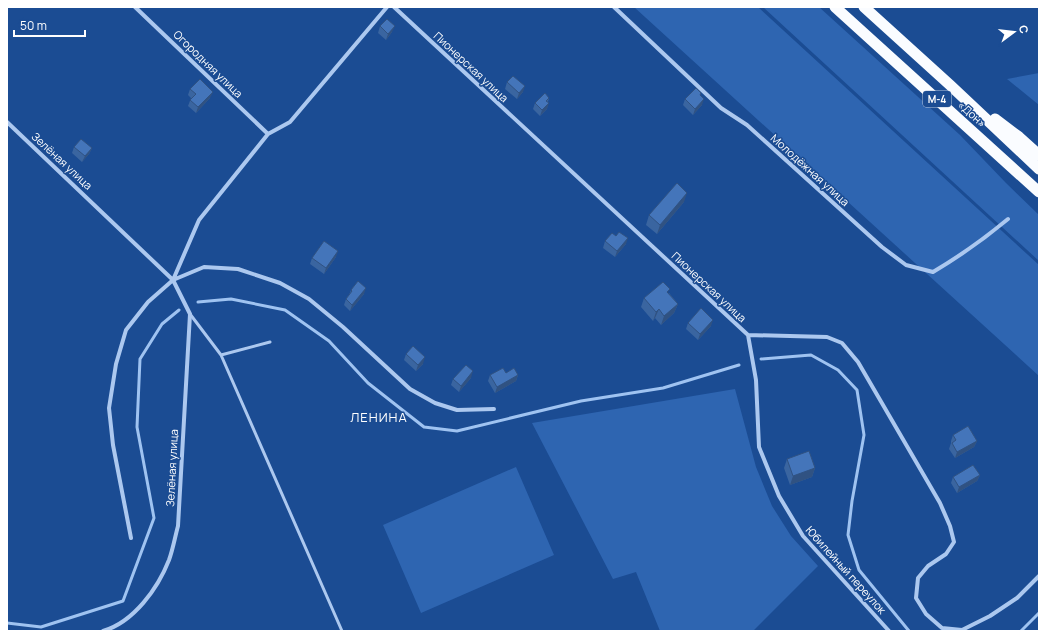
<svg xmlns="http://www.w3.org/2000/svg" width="1046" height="638" font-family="Manrope,sans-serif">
  <rect width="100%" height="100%" fill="#1b4c93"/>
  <path fill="#2e65b1" d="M 634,7 L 758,7 L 1039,265 L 1039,376 Z
    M 763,7 L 819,7 L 960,135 L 1006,183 L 1039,215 L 1039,261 Z
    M 1039,73 L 1039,105 L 1007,79 Z
    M 735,389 L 756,467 L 772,506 L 791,536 L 818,566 L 753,631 L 660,631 L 636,572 L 613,579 L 532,423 Z
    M 516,467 L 554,555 L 421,613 L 383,525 Z"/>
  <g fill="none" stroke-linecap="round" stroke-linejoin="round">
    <path stroke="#9fc3f1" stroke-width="3" d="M 198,302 L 231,299 L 285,310 L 329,341 L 368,383 L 424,427 L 457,431 L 581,401 L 663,388 L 739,365
      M 761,359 L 811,355 L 838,370 L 857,390 L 864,435 L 852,501 L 848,535 L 859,570 L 909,631
      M 7,623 L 41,627 L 123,601 L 154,518 L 137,427 L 140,359 L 162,324 L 179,310
      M 1021,631 L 1039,613"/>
    <path stroke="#acc8ef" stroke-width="3" d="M 190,314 L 221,355 L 342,631
      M 221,355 L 270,342"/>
    <path stroke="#acc8ef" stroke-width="4" d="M 135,7 L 268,134
      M 394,7 L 748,335 L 827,337 L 842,343 L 858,362 L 940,503 L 950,526 L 954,542 L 946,554 L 928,566 L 918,578 L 916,598 L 926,614 L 942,628 L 962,630 L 990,616 L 1017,598 L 1039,576
      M 614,7 L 721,108 L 747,125 L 882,247 L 906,265 L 933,272 C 960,256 984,239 1008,219
      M 7,122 L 173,280 L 190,314 L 178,526 C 175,537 173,549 169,560 C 158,588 134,622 103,631
      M 173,280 L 199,220 L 268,134 L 290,122 L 387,7
      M 748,335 L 756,380 L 759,447 L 779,496 L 803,536 L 889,631
      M 131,538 L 113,445 L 109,408 L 116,364 L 126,330 L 148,302 L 173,280 L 204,267 L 238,269 L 280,283 L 309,299 L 343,327 L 410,389 L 435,403 L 457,410 L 494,409"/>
    <path stroke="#fafcff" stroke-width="11" d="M 835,7 L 1039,192
      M 864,7 L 950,85 L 1039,169
      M 995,119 L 1019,137 L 1039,155"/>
  </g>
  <path fill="#3a65a0" d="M 380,26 L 392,32 L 386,40 L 378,33 Z
    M 507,82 L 523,92 L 517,99 L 505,89 Z
    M 190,89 L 210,98 L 196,113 L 188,106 L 191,98 L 188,95 Z
    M 701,93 L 700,95 L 702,105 L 693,115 L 683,105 L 685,99 Z
    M 549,98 L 548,102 L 547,109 L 540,116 L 533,109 L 535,103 Z
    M 74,147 L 92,148 L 89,154 L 82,162 L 72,153 Z
    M 684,202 L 657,234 L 646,225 L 649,215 Z
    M 605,241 L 626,244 L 615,257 L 603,248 Z
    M 336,257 L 324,274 L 310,264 L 312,258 Z
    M 351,290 L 364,294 L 350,311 L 344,305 L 346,299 L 349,295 Z
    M 669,293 L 678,304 L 674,313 L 661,325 L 655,318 L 653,321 L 641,307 L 644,298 Z
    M 688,323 L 711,326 L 698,340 L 686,329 Z
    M 406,354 L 423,364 L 416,371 L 404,360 Z
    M 506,373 L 518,375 L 516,381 L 495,393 L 488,381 L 490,375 Z
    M 471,378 L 459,392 L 451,385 L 453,379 Z
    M 953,435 L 977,441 L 974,447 L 955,458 L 949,449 L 951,443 L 951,441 Z
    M 787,459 L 815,468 L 812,477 L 790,485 L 784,468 Z
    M 980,475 L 977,481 L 957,493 L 951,483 L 953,477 Z"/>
  <path fill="#305282" d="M 395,26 L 392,32 L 386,40 L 388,34 Z
    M 525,86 L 523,92 L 517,99 L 519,93 Z
    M 213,92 L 210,98 L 196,113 L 198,107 Z
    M 704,99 L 702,105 L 693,115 L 695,109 Z
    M 549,103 L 547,109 L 540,116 L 542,110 Z
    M 92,148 L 89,154 L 82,162 L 85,156 Z
    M 687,193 L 684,202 L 657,234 L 660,225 Z
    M 628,238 L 626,244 L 615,257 L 617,251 Z
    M 338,251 L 336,257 L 324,274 L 326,268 Z
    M 366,288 L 364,294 L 350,311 L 352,305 Z
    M 678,304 L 674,313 L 661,325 L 664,316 Z
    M 659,309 L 655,318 L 653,321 L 656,312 Z
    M 713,320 L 711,326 L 698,340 L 700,334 Z
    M 425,357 L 423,364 L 416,371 L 418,365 Z
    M 473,371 L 471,378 L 459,392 L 461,386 Z
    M 518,375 L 516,381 L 495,393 L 497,387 Z
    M 977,441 L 974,447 L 955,458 L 957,452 Z
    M 815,468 L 812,477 L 790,485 L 793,476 Z
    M 980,475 L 977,481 L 957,493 L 959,487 Z"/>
  <path fill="#4475ba" stroke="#305282" d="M 387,19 L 395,26 L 388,34 L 380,26 Z
    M 513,76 L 525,86 L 519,93 L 507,82 Z
    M 200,79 L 213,92 L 198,107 L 190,100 L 196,94 L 190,89 Z
    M 696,88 L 701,93 L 700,95 L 704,99 L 695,109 L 685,99 Z
    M 545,93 L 549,98 L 546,101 L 549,103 L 542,110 L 535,103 Z
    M 81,139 L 92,148 L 85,156 L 74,147 Z
    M 677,183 L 687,193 L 660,225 L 649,215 Z
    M 619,232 L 628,238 L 617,251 L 605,241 L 612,233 L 616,236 Z
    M 324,241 L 338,251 L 326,268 L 312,258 Z
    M 358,281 L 366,288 L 352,305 L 346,299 L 352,291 L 351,290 Z
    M 663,282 L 670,289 L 667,292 L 678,304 L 664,316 L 659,309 L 656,312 L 644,298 Z
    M 701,308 L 713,320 L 700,334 L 688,323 Z
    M 413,346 L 425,357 L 418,365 L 406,354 Z
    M 466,365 L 473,371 L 461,386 L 453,379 Z
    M 503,368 L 506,373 L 514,368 L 518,375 L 497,387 L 490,375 Z
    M 968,426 L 977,441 L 957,452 L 952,443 L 956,440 L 953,435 Z
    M 809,451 L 815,468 L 793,476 L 787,459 Z
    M 973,465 L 980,475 L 959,487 L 953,477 Z"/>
  <g text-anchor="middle" stroke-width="3" stroke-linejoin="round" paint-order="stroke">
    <rect fill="#1b4c93" stroke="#bbc9df" stroke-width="1" x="923" y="91" width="28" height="16" rx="3"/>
    <g font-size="10" font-weight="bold" fill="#fff">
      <text x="937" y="103">М-4</text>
    </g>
    <g font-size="11" fill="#fff" stroke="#1b4c93">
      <text transform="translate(208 64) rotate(44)" y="4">Огородняя улица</text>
      <text transform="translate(471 67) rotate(43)" y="4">Пионерская улица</text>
      <text transform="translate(972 114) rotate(42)" y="4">«Дон»</text>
      <text transform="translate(62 161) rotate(43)" y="4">Зелёная улица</text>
      <text transform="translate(810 170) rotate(42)" y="4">Молодёжная улица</text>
      <text transform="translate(709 287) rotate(43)" y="4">Пионерская улица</text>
      <text transform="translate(172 468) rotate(-87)" y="4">Зелёная улица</text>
      <text transform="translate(846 570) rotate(48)" y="4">Юбилейный переулок</text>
    </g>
    <g font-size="13" letter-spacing="1" fill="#fff" stroke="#1b4c93">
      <text x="379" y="422">ЛЕНИНА</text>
    </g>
  </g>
  <rect width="1046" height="638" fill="none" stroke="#ffffff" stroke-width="16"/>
  <g transform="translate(1014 32) rotate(75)" stroke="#1b4c93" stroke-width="3" paint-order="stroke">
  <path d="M0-3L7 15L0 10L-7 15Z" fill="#ffffff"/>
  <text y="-6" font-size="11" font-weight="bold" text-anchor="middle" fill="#ffffff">С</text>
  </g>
  <path d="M14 30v6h71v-6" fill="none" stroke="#ffffff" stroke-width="2"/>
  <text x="20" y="30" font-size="12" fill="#ffffff" stroke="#1b4c93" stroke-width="3" paint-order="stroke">50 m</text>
</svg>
